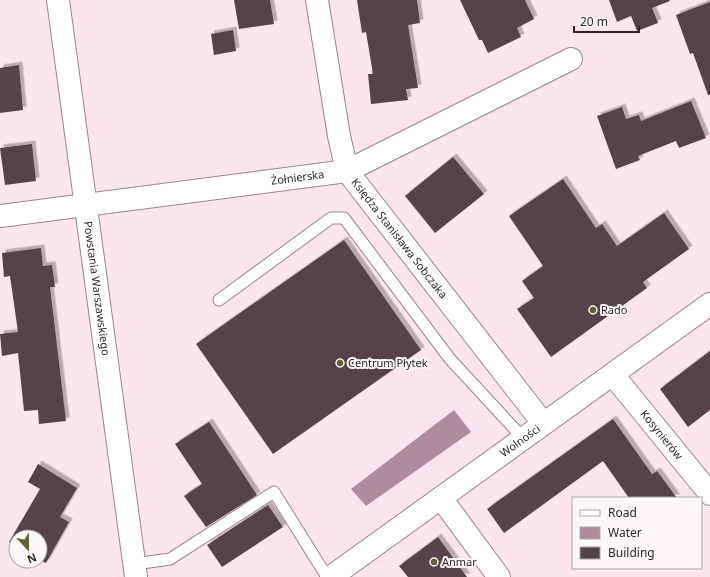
<svg xmlns="http://www.w3.org/2000/svg" width="710" height="577" font-family="'Noto Sans',sans-serif">
  <defs>
    <filter id="shadow"><feDropShadow dx="3.5" dy="-3.5" stdDeviation="0" flood-color="#0004"/></filter>
  </defs>
  <rect width="100%" height="100%" fill="#fce5ef"/>
  <path fill="#ae8c9c" d="M 454,410 L 471,432 L 366,506 L 351,489 Z"/>
  <path fill="#54424b" filter="url(#shadow)" d="M 234,0 L 270,0 L 274,24 L 239,29 Z
    M 357,0 L 417,0 L 420,23 L 408,25 L 418,88 L 406,89 L 408,100 L 371,104 L 368,74 L 373,74 L 366,32 L 362,33 Z
    M 460,0 L 525,0 L 534,19 L 517,28 L 521,37 L 488,53 L 482,40 L 479,40 Z
    M 609,0 L 669,0 L 670,1 L 652,8 L 658,23 L 637,31 L 631,16 L 617,22 Z
    M 710,2 L 710,95 L 708,95 L 693,53 L 690,54 L 676,15 Z
    M 233,30 L 236,51 L 214,55 L 211,34 Z
    M 19,65 L 23,110 L 0,113 L 0,68 Z
    M 691,101 L 706,138 L 679,148 L 676,141 L 638,156 L 640,160 L 616,169 L 597,116 L 622,107 L 626,119 L 639,115 L 641,121 Z
    M 32,144 L 36,181 L 5,185 L 0,148 Z
    M 453,157 L 484,194 L 435,233 L 405,196 Z
    M 563,179 L 596,228 L 602,224 L 617,246 L 664,213 L 689,249 L 643,282 L 647,288 L 551,357 L 517,309 L 534,298 L 522,281 L 543,266 L 509,216 Z
    M 344,240 L 421,350 L 273,454 L 196,344 Z
    M 41,248 L 43,266 L 52,265 L 55,287 L 50,287 L 66,421 L 39,424 L 38,410 L 24,411 L 18,353 L 2,356 L 0,334 L 18,332 L 10,276 L 4,277 L 2,253 Z
    M 710,351 L 710,410 L 688,427 L 660,389 Z
    M 613,419 L 652,474 L 657,471 L 677,498 L 629,498 L 603,461 L 504,533 L 487,509 Z
    M 209,422 L 257,495 L 206,527 L 184,496 L 202,484 L 175,444 Z
    M 38,464 L 77,488 L 60,517 L 69,522 L 46,563 L 40,560 L 40,537 L 16,537 L 16,546 L 9,542 L 40,489 L 28,482 Z
    M 268,505 L 283,527 L 222,567 L 207,545 Z
    M 438,537 L 467,577 L 408,577 L 399,566 Z"/>
  <g fill="none" stroke-linecap="round" stroke-linejoin="round">
    <g stroke="#98848d" stroke-width="13">
      <path id="lane" d="M 219,300 L 331,218 L 344,218 L 450,359 L 523,438
        M 135,564 L 170,559 L 274,492 L 327,577"/>
    </g>
    <g stroke="#98848d" stroke-width="24">
      <g id="street">
        <path id="s1" d="M 58,0 L 136,577"/>
        <path id="s2" d="M 317,0 L 339,136 L 347,171 L 543,423"/>
        <path id="s3" d="M 0,216 L 347,171 L 571,59"/>
        <path id="s4" d="M 613,375 L 710,494"/>
        <path d="M 441,498 L 499,577"/>
      </g>
    </g>
    <g stroke="#98848d" stroke-width="24">
      <g id="secondary">
        <path id="s5" d="M 331,577 L 710,304"/>
      </g>
    </g>
    <use href="#lane" stroke="#fff" stroke-width="11"/>
    <use href="#street" stroke="#fff" stroke-width="22"/>
    <use href="#secondary" stroke="#fff" stroke-width="22"/>
  </g>
  <g fill="#606330" stroke="#fcf8fa" stroke-width="1.5">
    <circle cx="593" cy="310" r="4"/>
    <circle cx="340" cy="363" r="4"/>
    <circle cx="434" cy="562" r="4"/>
  </g>
  <g text-anchor="middle" stroke-width="4" stroke-linejoin="round" paint-order="stroke">
    <g font-size="11" fill="#2d2529" stroke="#fcf8fa">
      <text dy="4" stroke="none"><textPath href="#s3" startOffset="300">Żołnierska</textPath></text>
      <text dy="4" stroke="none"><textPath href="#s2" startOffset="259">Księdza Stanisława Sobczaka</textPath></text>
      <text dy="4" stroke="none"><textPath href="#s1" startOffset="291">Powstania Warszawskiego</textPath></text>
      <text dy="4" stroke="none"><textPath href="#s4" startOffset="77">Kosynierów</textPath></text>
      <text dy="4" stroke="none"><textPath href="#s5" startOffset="233">Wolności</textPath></text>
    </g>
    <g font-size="11" fill="#2d2529" stroke="#fcf8fa" text-anchor="start">
      <text x="601" y="314">Rado</text>
      <text x="348" y="367">Centrum Płytek</text>
      <text x="442" y="566">Anmar</text>
    </g>
  </g>
  <rect x="572" y="497" width="130" height="72" fill="#fcf8fa" stroke="#a9a4a6"/>
  <rect x="580" y="510" width="20" height="6" fill="#ffffff" stroke="#a9a4a6"/>
  <text x="608" y="517" font-size="12" fill="#2d2529">Road</text>
  <rect x="580" y="527" width="20" height="12" fill="#ae8c9c" stroke="#a9a4a6"/>
  <text x="608" y="537" font-size="12" fill="#2d2529">Water</text>
  <rect x="580" y="547" width="20" height="12" fill="#54424b" stroke="#a9a4a6"/>
  <text x="608" y="557" font-size="12" fill="#2d2529">Building</text>
  <g transform="translate(28 549) rotate(158)"><circle r="19" fill="#fcf8fa" stroke="#a9a4a6"/>
  <path d="M0-3L7 15L0 10L-7 15Z" fill="#606330"/>
  <text y="-6" font-size="11" font-weight="bold" text-anchor="middle" fill="#2d2529">N</text>
  </g>
  <path d="M574 26v6h65v-6" fill="none" stroke="#2d2529" stroke-width="2"/>
  <text x="580" y="26" font-size="12" fill="#2d2529" stroke="#fcf8fa" stroke-width="3" paint-order="stroke">20 m</text>
</svg>
